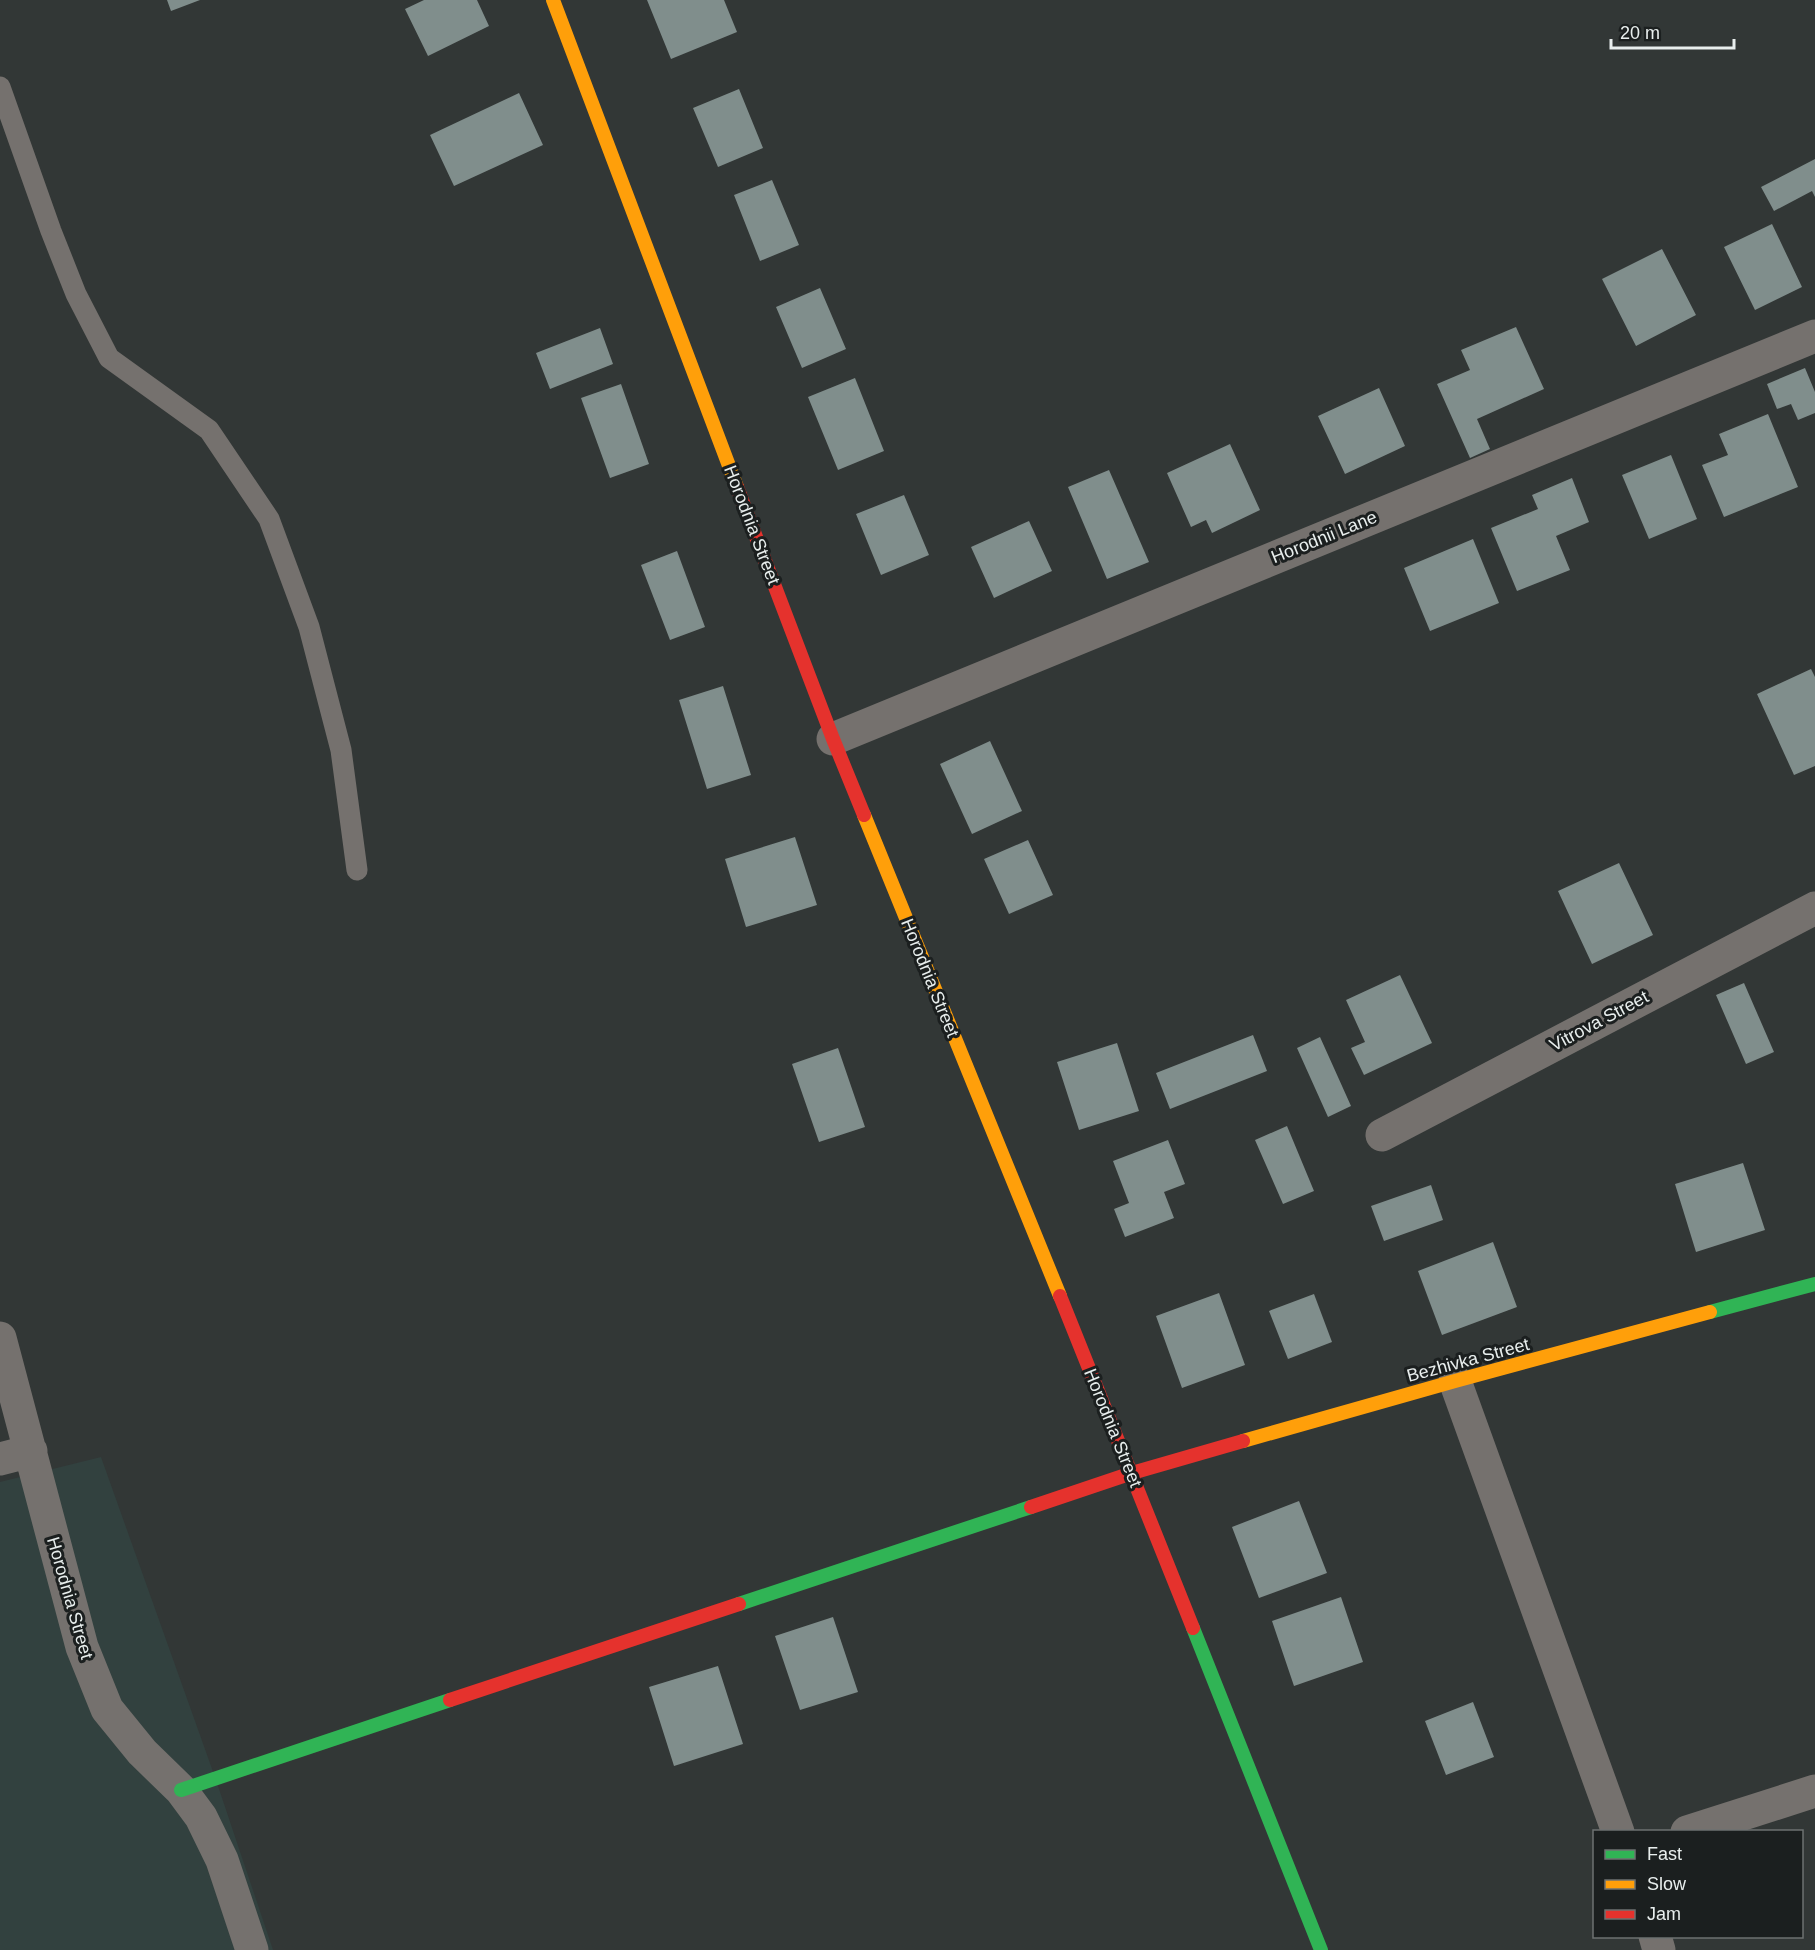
<svg xmlns="http://www.w3.org/2000/svg" width="1815" height="1950" font-family="Helvetica,sans-serif">
  <rect width="100%" height="100%" fill="#323736"/>
  <path fill="#32413f" d="M 101,1457 L 216,1780 L 273,1950 L 0,1950 L 0,1482 Z"/>
  <path fill="#808e8c" d="M 167,0 L 200,0 L 171,11 Z
    M 424,0 L 477,0 L 489,26 L 428,56 L 405,9 Z
    M 647,0 L 724,0 L 737,32 L 671,59 Z
    M 739,89 L 763,148 L 718,167 L 693,108 Z
    M 519,93 L 543,145 L 454,186 L 430,135 Z
    M 1815,159 L 1815,197 L 1812,191 L 1774,211 L 1761,187 Z
    M 772,180 L 799,245 L 760,261 L 734,195 Z
    M 1772,224 L 1802,287 L 1755,310 L 1724,247 Z
    M 1662,249 L 1696,315 L 1636,346 L 1602,279 Z
    M 820,288 L 846,349 L 802,368 L 776,307 Z
    M 1516,327 L 1544,389 L 1477,419 L 1490,449 L 1470,458 L 1437,384 L 1470,370 L 1461,350 Z
    M 600,328 L 613,364 L 550,389 L 536,353 Z
    M 1805,368 L 1815,392 L 1815,413 L 1798,420 L 1791,404 L 1777,409 L 1767,384 Z
    M 855,378 L 884,451 L 838,470 L 808,397 Z
    M 621,384 L 649,464 L 610,478 L 581,398 Z
    M 1379,388 L 1405,446 L 1345,474 L 1318,416 Z
    M 1768,414 L 1798,487 L 1724,517 L 1702,465 L 1728,455 L 1719,434 Z
    M 1230,444 L 1260,510 L 1212,533 L 1206,520 L 1191,527 L 1167,473 Z
    M 1671,455 L 1697,519 L 1649,539 L 1622,475 Z
    M 1109,470 L 1149,562 L 1107,579 L 1068,487 Z
    M 1572,478 L 1589,522 L 1556,536 L 1570,570 L 1517,591 L 1491,528 L 1538,509 L 1532,495 Z
    M 904,495 L 929,555 L 881,575 L 856,514 Z
    M 1029,521 L 1052,571 L 994,598 L 971,547 Z
    M 1473,539 L 1499,603 L 1430,631 L 1404,568 Z
    M 677,551 L 705,627 L 670,640 L 641,565 Z
    M 1811,669 L 1815,677 L 1815,766 L 1794,775 L 1757,694 Z
    M 723,686 L 751,775 L 707,789 L 679,700 Z
    M 990,741 L 1022,811 L 972,834 L 940,764 Z
    M 795,837 L 817,905 L 746,927 L 725,859 Z
    M 1028,840 L 1053,895 L 1009,914 L 984,859 Z
    M 1619,863 L 1653,935 L 1592,964 L 1558,891 Z
    M 1400,975 L 1432,1043 L 1364,1075 L 1351,1048 L 1365,1042 L 1346,1000 Z
    M 1744,983 L 1774,1052 L 1746,1064 L 1716,995 Z
    M 1253,1035 L 1267,1071 L 1170,1109 L 1156,1073 Z
    M 1320,1037 L 1351,1106 L 1328,1117 L 1297,1048 Z
    M 1117,1043 L 1139,1111 L 1079,1130 L 1057,1062 Z
    M 838,1048 L 865,1127 L 819,1142 L 792,1064 Z
    M 1287,1126 L 1314,1191 L 1283,1204 L 1255,1140 Z
    M 1168,1140 L 1185,1184 L 1164,1192 L 1174,1218 L 1125,1237 L 1114,1209 L 1129,1203 L 1113,1161 Z
    M 1743,1163 L 1765,1230 L 1696,1252 L 1675,1184 Z
    M 1431,1185 L 1443,1220 L 1384,1241 L 1371,1206 Z
    M 1493,1242 L 1517,1307 L 1442,1335 L 1418,1271 Z
    M 1219,1293 L 1245,1365 L 1182,1388 L 1156,1316 Z
    M 1314,1294 L 1332,1342 L 1288,1359 L 1269,1311 Z
    M 1299,1501 L 1327,1573 L 1259,1598 L 1232,1527 Z
    M 1341,1597 L 1363,1662 L 1294,1686 L 1272,1621 Z
    M 833,1617 L 858,1692 L 800,1710 L 775,1636 Z
    M 718,1666 L 743,1744 L 674,1766 L 649,1687 Z
    M 1473,1702 L 1494,1757 L 1446,1775 L 1425,1721 Z"/>
  <g fill="none" stroke-linecap="round" stroke-linejoin="round">
    <path stroke="#75716e" stroke-width="21" d="M 0,87 L 51,231 L 76,294 L 109,358 L 209,430 L 269,519 L 309,627 L 341,750 L 357,870"/>
    <path stroke="#75716e" stroke-width="33" d="M 833,739 L 1815,336
      M 1382,1135 L 1815,908
      M 0,1338 L 82,1647 L 107,1709 L 142,1752 L 181,1790 L 201,1817 L 222,1860 L 252,1950
      M 1455,1381 L 1618,1832
      M 0,1459 L 31,1451
      M 1687,1832 L 1815,1791
      M 1655,1936 L 1659,1950"/>
    <path stroke="#30b455" stroke-width="14" d="M 1710,1312 L 1815,1284
      M 739,1604 L 1031,1507
      M 1193,1628 L 1321,1950
      M 181,1790 L 450,1700"/>
    <path stroke="#ff9f0a" stroke-width="14" d="M 553,0 L 737,487
      M 864,815 L 1060,1296
      M 1243,1441 L 1455,1381 L 1710,1312"/>
    <path stroke="#e5322d" stroke-width="14" d="M 737,487 L 833,739 L 864,815
      M 1060,1296 L 1193,1628
      M 1031,1507 L 1132,1473 L 1243,1441
      M 450,1700 L 739,1604"/>
  </g>
  <g text-anchor="middle" stroke-width="6" stroke-linejoin="round" paint-order="stroke">
    <g font-size="18" fill="#e8eeed" stroke="#1b1f1f">
      <text transform="translate(752 525) rotate(69)" y="6">Horodnia Street</text>
      <text transform="translate(1324 537) rotate(-22)" y="6">Horodnii Lane</text>
      <text transform="translate(930 978) rotate(68)" y="6">Horodnia Street</text>
      <text transform="translate(1599 1021) rotate(-28)" y="6">Vitrova Street</text>
      <text transform="translate(1468 1360) rotate(-15)" y="6">Bezhivka Street</text>
      <text transform="translate(1113 1428) rotate(68)" y="6">Horodnia Street</text>
      <text transform="translate(70 1598) rotate(74)" y="6">Horodnia Street</text>
    </g>
  </g>
  <rect x="1593" y="1830" width="210" height="108" fill="#1b1f1f" stroke="#6d7271" stroke-width="1.5"/>
  <rect x="1605" y="1850" width="30" height="9" fill="#30b455" stroke="#6d7271" stroke-width="1.5"/>
  <text x="1647" y="1860" font-size="18" fill="#e8eeed">Fast</text>
  <rect x="1605" y="1880" width="30" height="9" fill="#ff9f0a" stroke="#6d7271" stroke-width="1.5"/>
  <text x="1647" y="1890" font-size="18" fill="#e8eeed">Slow</text>
  <rect x="1605" y="1910" width="30" height="9" fill="#e5322d" stroke="#6d7271" stroke-width="1.5"/>
  <text x="1647" y="1920" font-size="18" fill="#e8eeed">Jam</text>
  <path d="M1611 39v9h123v-9" fill="none" stroke="#e8eeed" stroke-width="3"/>
  <text x="1620" y="39" font-size="18" fill="#e8eeed" stroke="#1b1f1f" stroke-width="4.5" paint-order="stroke">20 m</text>
</svg>
